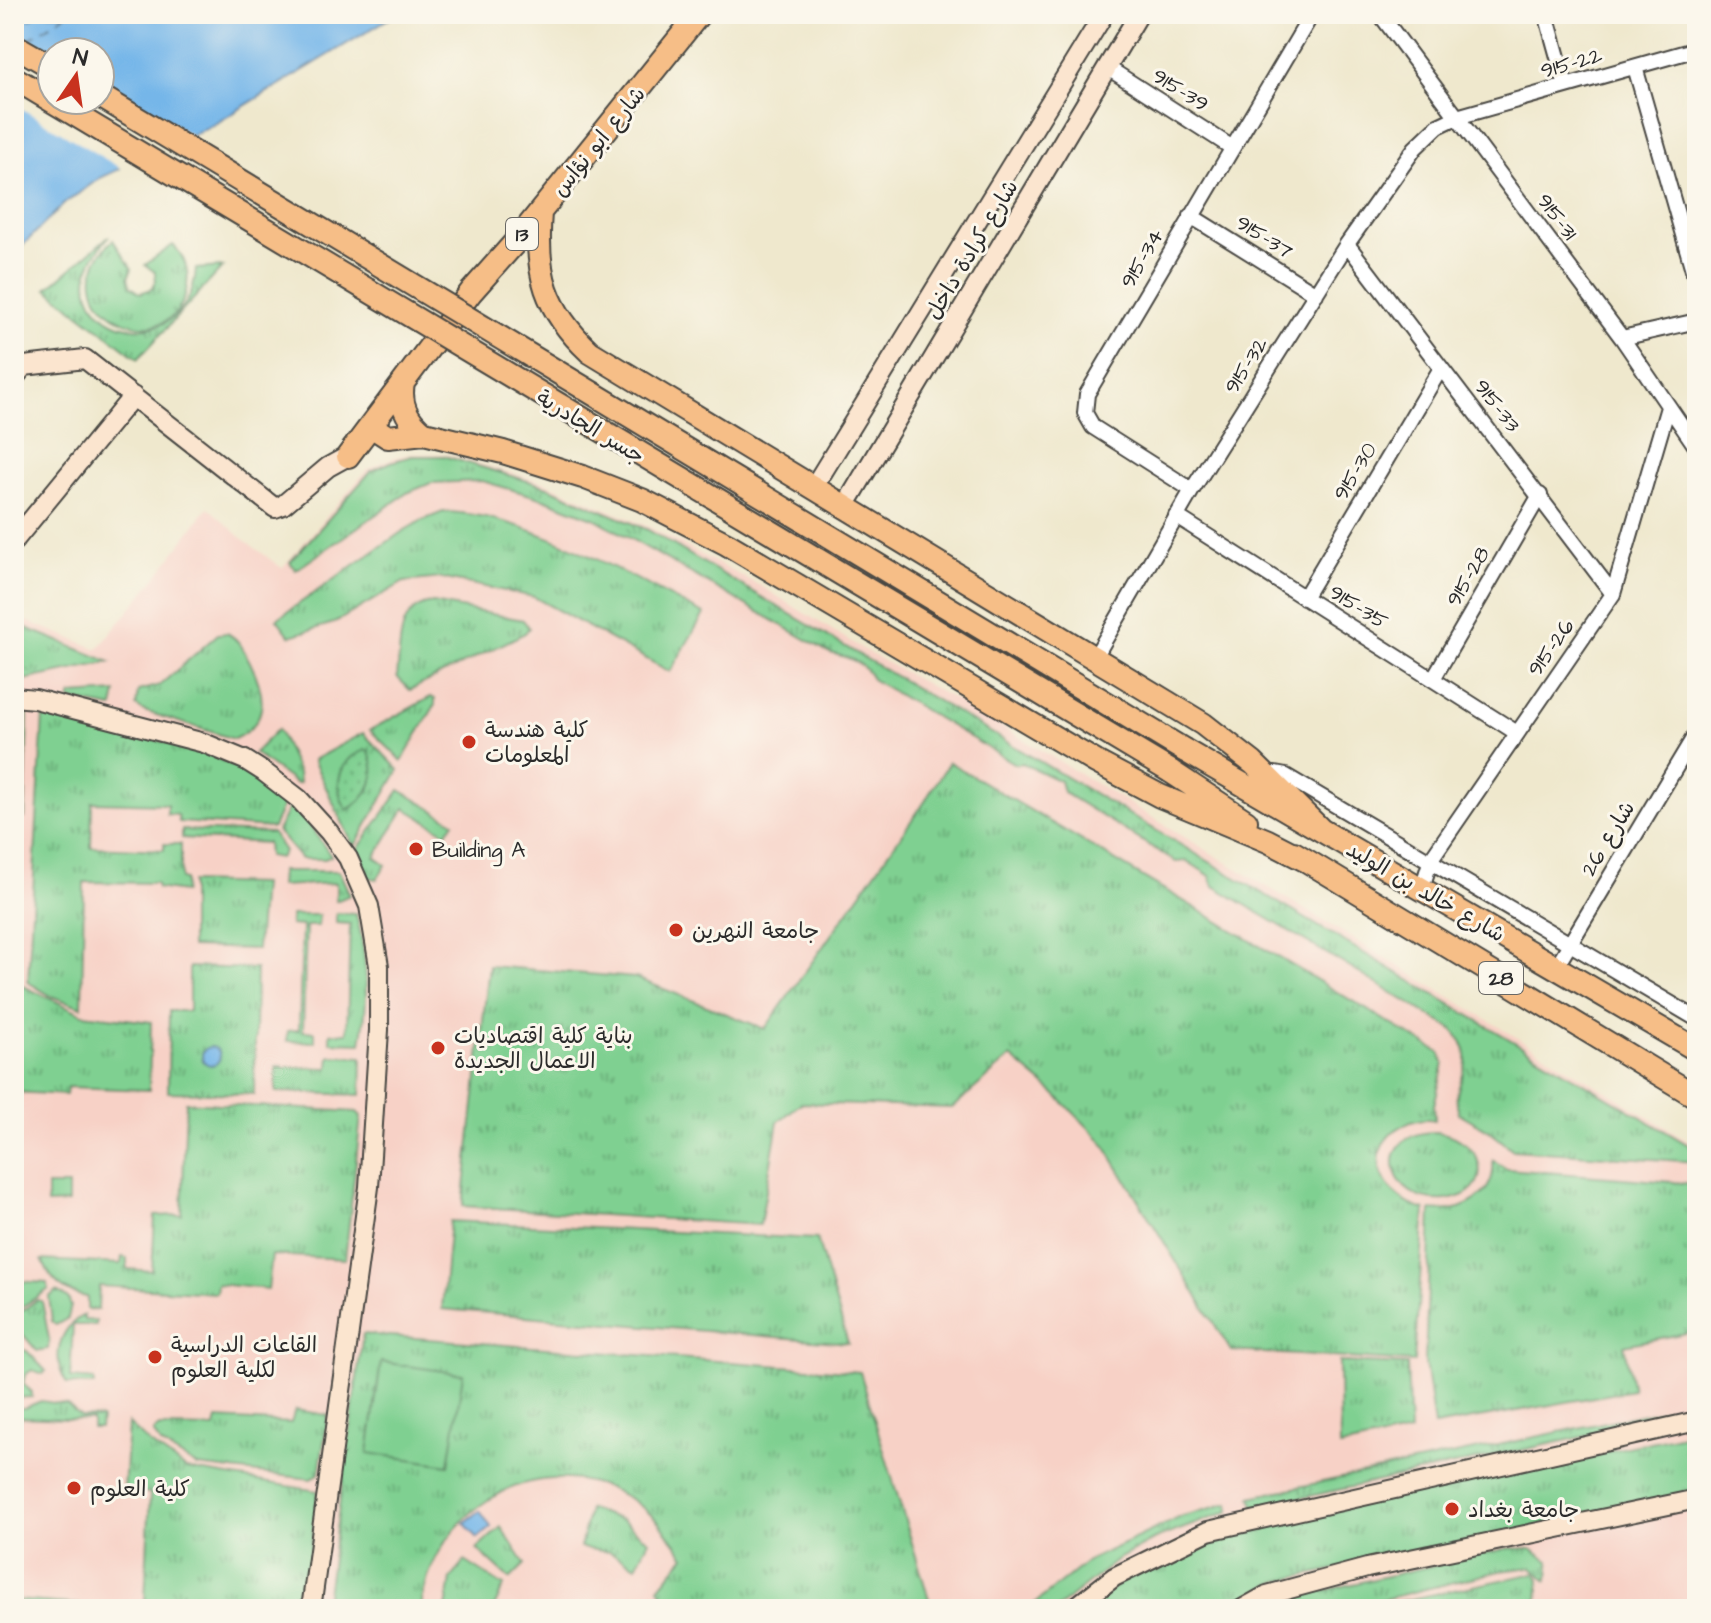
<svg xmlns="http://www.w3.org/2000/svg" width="1711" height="1623" font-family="'Architects Daughter','Playpen Sans Arabic',sans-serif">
  <defs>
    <pattern id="grass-tufts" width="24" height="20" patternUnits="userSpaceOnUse" patternTransform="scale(2)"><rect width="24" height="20" fill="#7fd091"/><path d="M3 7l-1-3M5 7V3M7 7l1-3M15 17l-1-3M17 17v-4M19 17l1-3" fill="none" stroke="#68a977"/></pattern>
    <pattern id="garden-dots" width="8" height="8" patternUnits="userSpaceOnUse" patternTransform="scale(2)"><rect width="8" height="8" fill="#7fd091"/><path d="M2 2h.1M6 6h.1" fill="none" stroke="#68a977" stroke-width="1.8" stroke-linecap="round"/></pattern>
  </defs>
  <rect width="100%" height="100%" fill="#fbf7ec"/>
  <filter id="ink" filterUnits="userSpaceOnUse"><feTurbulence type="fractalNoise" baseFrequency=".0125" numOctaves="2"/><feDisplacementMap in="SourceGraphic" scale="16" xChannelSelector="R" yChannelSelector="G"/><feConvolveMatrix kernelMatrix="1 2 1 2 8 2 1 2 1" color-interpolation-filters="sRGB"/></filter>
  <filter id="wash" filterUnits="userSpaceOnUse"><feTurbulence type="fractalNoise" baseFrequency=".006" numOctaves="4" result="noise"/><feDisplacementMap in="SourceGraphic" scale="32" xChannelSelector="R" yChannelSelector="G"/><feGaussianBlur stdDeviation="1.8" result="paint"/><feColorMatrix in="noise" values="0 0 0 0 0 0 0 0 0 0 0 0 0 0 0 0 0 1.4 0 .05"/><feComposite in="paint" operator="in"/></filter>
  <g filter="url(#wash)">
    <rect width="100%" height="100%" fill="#efe8cd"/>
    <path fill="#f7d1c6" d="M 411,454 L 445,454 L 546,483 L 649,527 L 764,588 L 869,653 L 979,713 L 1697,1146 L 1697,1609 L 14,1609 L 14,616 L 98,649 L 158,575 L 208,507 L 243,539 L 282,568 L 367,470 L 392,458 Z"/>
    <path fill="url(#grass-tufts)" stroke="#557e5e" stroke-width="2" d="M 109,236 C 102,245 95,253 91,263 C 64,332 188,364 196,269 L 223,267 L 138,359 L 47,289 Z
      M 113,240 L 132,269 L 128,277 L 130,286 L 140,293 L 152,289 L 156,281 L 155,272 L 145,265 L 173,245 C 186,258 190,274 186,291 C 168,368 45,303 113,240 Z
      M 412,456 L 444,456 L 545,486 L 648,530 L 1697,1150 L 1697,1162 L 1513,1150 L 1488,1130 L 1459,1113 C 1447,1081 1486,1065 1452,1029 L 1214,886 L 1210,876 L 1187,861 L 1176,862 L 1063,792 L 1060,781 L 1022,763 L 1015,764 L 872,679 C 862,660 849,658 830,653 L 596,519 L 544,499 L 482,481 L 431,483 L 407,493 L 296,570 L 290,562 L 371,471 L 391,462 Z
      M 443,512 C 524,512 631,578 704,614 L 670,672 L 534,597 L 441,578 L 404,582 L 334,623 L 290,636 L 277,619 L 403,531 L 421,521 Z
      M 433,603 L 523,620 L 529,628 L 525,633 L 410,690 L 397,677 C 401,648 395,607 433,603 Z
      M 19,625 L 110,662 L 14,682 L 14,626 Z
      M 227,633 C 240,640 243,649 250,662 C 265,692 271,722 234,739 L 144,711 L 136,706 L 138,691 L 160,685 L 218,634 Z
      M 116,692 L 113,708 L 70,700 L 72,695 Z
      M 431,697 L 435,699 L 435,705 L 402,761 L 370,730 Z
      M 14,706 L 28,707 L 25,818 L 14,817 Z
      M 43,715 L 196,749 L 252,774 L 286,798 L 273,828 L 179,822 L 178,815 L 167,814 L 167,804 L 92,802 L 91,847 L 164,850 L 164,844 L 181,844 L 181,879 L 185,880 L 184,892 L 157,888 L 156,883 L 84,882 L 82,1007 L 51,996 L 28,982 Z
      M 278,729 L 298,773 L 299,783 L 296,784 L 254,753 Z
      M 363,733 L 399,770 L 354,847 L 313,760 Z
      M 949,762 L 1440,1053 L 1444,1064 L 1434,1105 L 1435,1120 C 1426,1118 1419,1119 1411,1122 C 1358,1142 1378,1198 1425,1210 L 1414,1362 L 1231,1351 L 1102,1141 L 1054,1093 L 1011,1057 L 952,1108 L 801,1103 L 778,1122 L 760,1225 L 463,1206 L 489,966 L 636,978 L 765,1029 L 923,804 Z
      M 400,790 L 454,822 L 446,833 L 405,808 L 375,857 L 386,865 L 377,879 L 367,877 L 355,853 Z
      M 290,805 L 310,826 L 331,856 L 325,859 L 301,859 L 277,831 Z
      M 182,830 L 272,833 L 284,851 L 280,858 L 268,856 L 267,843 L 182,838 Z
      M 281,871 L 339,871 L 350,895 L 336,901 L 336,883 L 280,886 Z
      M 191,882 L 262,884 L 257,949 L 191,947 Z
      M 336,913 L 356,914 C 367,955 369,1000 361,1043 L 330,1042 L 330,1033 L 347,1033 L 350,924 L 336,923 Z
      M 291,915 L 319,915 L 318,926 L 306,926 L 303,1031 L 315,1032 L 315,1042 L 287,1041 L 288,1031 L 299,1030 L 302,926 L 290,925 Z
      M 189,967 L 256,969 L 254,1094 L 168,1092 L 169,1011 L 189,1011 Z
      M 14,986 L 23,986 L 83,1014 L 151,1022 L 149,1090 L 67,1087 L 66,1095 L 14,1092 Z
      M 330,1056 L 362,1057 L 361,1095 L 276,1092 L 276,1067 L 329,1068 Z
      M 186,1102 L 357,1112 L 361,1116 L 345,1259 L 272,1255 L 268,1289 L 217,1284 L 216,1293 L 99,1286 L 98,1310 L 87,1309 L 87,1297 C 64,1293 51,1281 42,1260 L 121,1264 L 122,1257 L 127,1258 L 127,1269 L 152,1271 L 155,1216 L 182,1215 Z
      M 1436,1132 C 1486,1138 1498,1194 1446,1200 C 1388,1206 1370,1132 1436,1132 Z
      M 1493,1160 L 1507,1169 L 1697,1184 L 1697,1331 L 1624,1345 L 1633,1390 L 1434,1426 L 1425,1363 L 1431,1210 C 1464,1214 1497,1195 1493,1160 Z
      M 47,1186 L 68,1186 L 68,1203 L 47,1204 Z
      M 450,1221 L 817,1239 L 848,1343 L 442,1309 Z
      M 14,1281 L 47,1283 L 49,1289 L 14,1312 Z
      M 57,1291 L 68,1298 L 71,1306 L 68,1318 L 56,1325 L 52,1322 L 49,1297 Z
      M 37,1300 L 42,1301 L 49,1339 L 48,1349 L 37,1351 L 14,1324 L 18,1314 Z
      M 84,1315 L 84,1320 L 96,1321 L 96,1325 L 73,1325 L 70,1378 L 94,1380 L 94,1385 L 67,1384 C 51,1359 58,1329 84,1315 Z
      M 363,1334 L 860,1372 L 932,1609 L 669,1609 L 659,1588 L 685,1556 C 668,1533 652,1510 625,1496 C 534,1446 432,1511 421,1609 L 325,1609 Z
      M 14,1348 L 27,1351 L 46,1371 L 43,1374 L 32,1370 L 25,1375 L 23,1384 L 32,1392 L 32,1397 L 14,1398 Z
      M 1339,1362 L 1407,1365 L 1410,1432 L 1340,1447 Z
      M 41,1401 L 67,1405 L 81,1417 L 101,1418 L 100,1428 L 92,1428 L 92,1420 L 20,1417 L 19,1425 L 14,1425 L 14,1408 L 24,1408 Z
      M 1697,1403 L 1697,1412 L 1255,1508 L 1251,1497 Z
      M 295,1410 L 328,1415 L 319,1474 L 311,1479 L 197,1466 L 160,1444 L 153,1432 L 159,1427 L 215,1428 L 217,1419 L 291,1423 Z
      M 128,1423 L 149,1443 L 186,1469 L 318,1491 L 303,1609 L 222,1609 L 145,1601 L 150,1493 L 124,1491 Z
      M 1697,1432 L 1697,1493 L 1279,1581 L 1219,1609 L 1087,1609 L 1119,1583 L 1211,1537 Z
      M 1229,1503 L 1230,1511 L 1155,1539 L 1120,1558 L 1056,1609 L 1028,1609 L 1089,1560 L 1183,1516 Z
      M 589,1509 L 622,1520 L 649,1541 L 636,1566 L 610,1552 L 580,1548 Z
      M 501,1527 L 525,1564 L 510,1579 L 477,1549 Z
      M 1509,1548 L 1531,1549 L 1549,1561 L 1550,1572 L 1547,1581 L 1532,1567 L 1500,1571 L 1343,1609 L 1265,1609 L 1283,1600 Z
      M 465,1561 L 504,1586 L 493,1609 L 446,1609 L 451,1579 Z
      M 1535,1573 L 1540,1579 L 1537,1609 L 1363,1609 Z
      M 14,1600 L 137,1609 L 14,1609 Z"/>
    <path fill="#7fd091" stroke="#557e5e" stroke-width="2" d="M 381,1362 L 463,1374 L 449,1465 L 368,1453 Z"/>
    <path fill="url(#garden-dots)" stroke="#557e5e" stroke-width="2" d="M 368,750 C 380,774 371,797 347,810 C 331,787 339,756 368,750 Z"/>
    <path fill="#74b6e9" stroke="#50708a" stroke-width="2" fill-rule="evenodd" d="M 14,14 L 396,14 L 213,125 L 100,178 L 64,204 L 14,254 ZM 52,52 L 100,52 L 100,100 L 52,100 Z
      M202 1056a9 9 0 1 1 18 0a9 9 0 1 1-18 0Z
      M 480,1511 L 491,1527 L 478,1538 L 464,1523 Z"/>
    <path fill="#efe8cd" d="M 14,30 L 52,52 L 52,100 L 100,100 L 100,80 L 196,138 L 125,171 L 14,104 Z"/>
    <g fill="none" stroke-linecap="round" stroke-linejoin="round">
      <path stroke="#455c6e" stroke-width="2" stroke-dasharray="10 8" stroke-linecap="butt" d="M 14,30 L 38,14
        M 28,40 L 67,14"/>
    </g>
  </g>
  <g filter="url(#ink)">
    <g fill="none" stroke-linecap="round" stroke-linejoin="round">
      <g stroke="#484743" stroke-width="18">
        <path id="street" d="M 1380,14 L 1622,338 L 1697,448
          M 1546,14 L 1566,86
          M 1635,67 L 1697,284
          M 1108,68 L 1231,147
          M 1191,216 L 1316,294
          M 1347,244 L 1613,594
          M 1622,338 L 1697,321
          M 1192,490 L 1093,427 L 1085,413 L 1087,394 L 1312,14
          M 1176,516 L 1517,733
          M 1304,598 L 1441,368
          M 1095,657 L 1192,490 L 1347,244 L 1415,148 L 1438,126 L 1457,117 L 1697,49
          M 1433,679 L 1540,495
          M 1266,776 L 1275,774 L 1286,776 L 1697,1019
          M 1422,888 L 1431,859 L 1613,594 L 1668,407
          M 1556,967 L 1697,732"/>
      </g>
      <g stroke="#484743" stroke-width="22">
        <path id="secondary" d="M 14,378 L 24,366 L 85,359 L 275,508 L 283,505 L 328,467 L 348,456
          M 813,488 L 1104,14
          M 844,508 L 1139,14
          M 14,541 L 133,396
          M 14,697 L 35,699 L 204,743 L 245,760 L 264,772 L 299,799 L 329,832 L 348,858 L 369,906 L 379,966 L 379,1030 L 369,1187 L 311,1609
          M 1073,1609 L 1114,1577 L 1208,1531 L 1697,1421
          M 1242,1609 L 1267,1595 L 1367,1568 L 1697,1499"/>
      </g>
      <g stroke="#484743" stroke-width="26">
        <path id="primary" d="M 14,45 L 52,67
          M 540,213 C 535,273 545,310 590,352 L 1203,724 L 1253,763 L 1321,830
          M 403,383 C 399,404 407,420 424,433
          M 371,426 L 388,437 L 424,433 L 503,452 L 583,477 L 642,500 L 727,544 L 1096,762 L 1160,796 L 1268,841 L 1305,860
          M 348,456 L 471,292 L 519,238 L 699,14
          M 1184,750 L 1697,1050
          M 1170,771 L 1246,821
          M 1294,853 L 1697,1097"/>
      </g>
      <use href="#street" stroke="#fff" stroke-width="14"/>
      <use href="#secondary" stroke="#fbe5cf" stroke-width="18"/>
      <use href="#primary" stroke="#f6be87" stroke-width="22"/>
      <g stroke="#484743" stroke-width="26" stroke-linecap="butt">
        <path id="primary-bridge" d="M 14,78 L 1170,771
          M 100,96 L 1184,750"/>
      </g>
      <use href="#primary-bridge" stroke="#f6be87" stroke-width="22"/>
    </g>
  </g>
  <g fill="#c8321e" stroke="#fbf7ec" stroke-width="3">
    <circle cx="469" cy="742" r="8"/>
    <circle cx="416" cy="849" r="8"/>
    <circle cx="676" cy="930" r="8"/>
    <circle cx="438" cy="1048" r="8"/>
    <circle cx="155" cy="1357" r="8"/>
    <circle cx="74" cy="1488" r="8"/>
    <circle cx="1452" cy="1509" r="8"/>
  </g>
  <g text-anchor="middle" stroke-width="6" stroke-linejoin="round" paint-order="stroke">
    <g fill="#fbf7ec" stroke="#696865" stroke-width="2">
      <rect x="506" y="218" width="32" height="32" rx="6"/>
      <rect x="1479" y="962" width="44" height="32" rx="6"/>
    </g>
    <g font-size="20" font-weight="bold" fill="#2b2b2b">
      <text x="522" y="241">13</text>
      <text x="1501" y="985">28</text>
    </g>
    <g font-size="22" fill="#2b2b2b" stroke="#fbf7ec">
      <text transform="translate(1571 62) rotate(-16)" y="8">915-22</text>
      <text transform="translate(1181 89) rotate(32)" y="8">915-39</text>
      <text transform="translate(598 141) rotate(-51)" y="8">شارع ابو نؤاس</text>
      <text transform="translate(1558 216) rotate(53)" y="8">915-31</text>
      <text transform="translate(1265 236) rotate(32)" y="8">915-37</text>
      <text transform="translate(971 249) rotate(-59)" y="8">شارع كرادة داخل</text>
      <text transform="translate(1141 258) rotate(-60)" y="8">915-34</text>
      <text transform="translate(1245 365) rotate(-58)" y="8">915-32</text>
      <text transform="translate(1498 405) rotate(52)" y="8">915-33</text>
      <text transform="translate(591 426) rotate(31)" y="8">جسر الجادرية</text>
      <text transform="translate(1354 471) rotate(-59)" y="8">915-30</text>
      <text transform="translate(1467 576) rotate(-60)" y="8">915-28</text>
      <text transform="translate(1359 606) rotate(32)" y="8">915-35</text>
      <text transform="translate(1550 647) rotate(-55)" y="8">915-26</text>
      <text transform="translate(1607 838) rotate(-59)" y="8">شارع 26</text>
      <text transform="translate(1426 891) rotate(30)" y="8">شارع خالد بن الوليد</text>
    </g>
    <g font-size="22" fill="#2b2b2b" stroke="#fbf7ec" text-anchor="start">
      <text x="485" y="737">كلية هندسة<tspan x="485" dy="25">المعلومات</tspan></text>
      <text x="432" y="857">Building A</text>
      <text x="692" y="938">جامعة النهرين</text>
      <text x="454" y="1043">بناية كلية اقتصاديات<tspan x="454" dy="25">الاعمال الجديدة</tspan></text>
      <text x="171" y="1352">القاعات الدراسية<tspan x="171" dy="25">لكلية العلوم</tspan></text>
      <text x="90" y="1496">كلية العلوم</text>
      <text x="1468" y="1517">جامعة بغداد</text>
    </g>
  </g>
  <rect width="1711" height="1623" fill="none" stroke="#fbf7ec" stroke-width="48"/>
  <g transform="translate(76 76) rotate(13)"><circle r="38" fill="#fbf7ec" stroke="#a8a59f" stroke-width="2"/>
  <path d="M0-6L14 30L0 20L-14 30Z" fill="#c8321e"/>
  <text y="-12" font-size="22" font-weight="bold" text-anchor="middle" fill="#2b2b2b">N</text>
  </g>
</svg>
